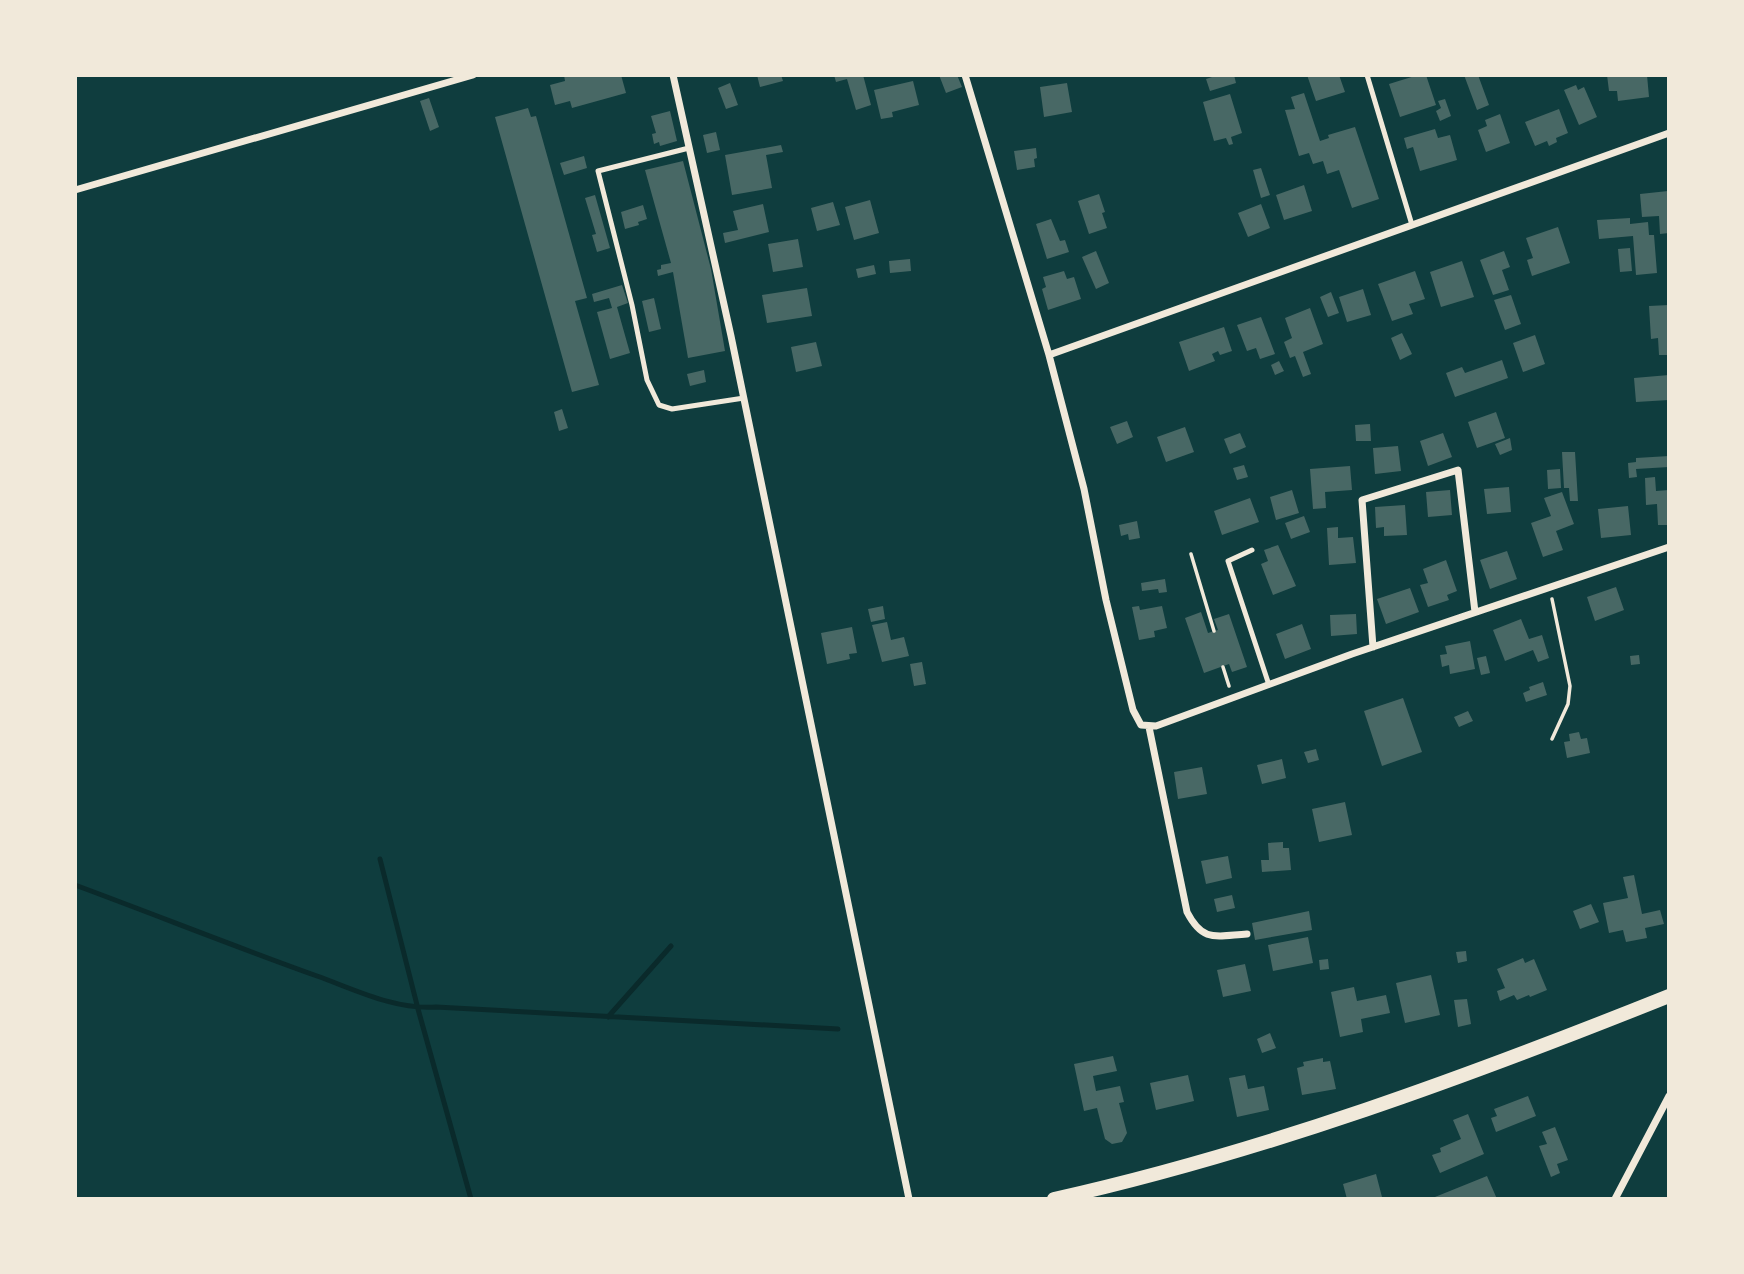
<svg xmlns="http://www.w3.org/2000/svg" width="1744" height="1274" font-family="'IBM Plex Sans',sans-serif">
  <rect width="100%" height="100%" fill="#0f3d3e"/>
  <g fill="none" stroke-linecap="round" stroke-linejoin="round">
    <path stroke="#0a2a2b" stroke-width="5" d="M 380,859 L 418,1009 L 471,1199
      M 75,885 C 156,915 236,947 317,976 C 356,990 395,1010 436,1007 L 838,1029
      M 608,1017 L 671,946"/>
  </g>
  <path fill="#486865" d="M 564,75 L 621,75 L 626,93 L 572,108 L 570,101 L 555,105 L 550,85 L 565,81 Z
    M 757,75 L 781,75 L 783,81 L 760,87 Z
    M 834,75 L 863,75 L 871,105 L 856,110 L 847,79 L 836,82 Z
    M 939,75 L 957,75 L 962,87 L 946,93 Z
    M 1218,75 L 1234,75 L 1236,83 L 1210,91 L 1206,79 Z
    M 1307,75 L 1339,75 L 1345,92 L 1316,101 Z
    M 1418,75 L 1426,75 L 1436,105 L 1400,117 L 1389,84 Z
    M 1464,75 L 1478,75 L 1489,105 L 1477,110 Z
    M 1607,75 L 1647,75 L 1649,97 L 1618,101 L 1617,91 L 1609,91 Z
    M 913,81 L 919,105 L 892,112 L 893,117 L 881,119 L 874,90 Z
    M 730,83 L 738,105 L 726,109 L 718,88 Z
    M 1067,83 L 1072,112 L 1044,117 L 1040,87 Z
    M 1576,85 L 1578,90 L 1584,87 L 1597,117 L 1579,125 L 1564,90 Z
    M 1304,93 L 1320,141 L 1329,138 L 1328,135 L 1355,127 L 1379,199 L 1352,208 L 1339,170 L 1327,174 L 1323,161 L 1313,164 L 1309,153 L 1299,156 L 1285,110 L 1295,109 L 1291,97 Z
    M 1230,94 L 1242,133 L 1231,137 L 1233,144 L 1229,145 L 1226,138 L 1214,141 L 1203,102 Z
    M 429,98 L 439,127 L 430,131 L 420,101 Z
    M 1445,99 L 1451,116 L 1440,121 L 1436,111 L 1441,108 L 1438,101 Z
    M 528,108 L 531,117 L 536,116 L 587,298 L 575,301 L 599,385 L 572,392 L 495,117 Z
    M 1559,109 L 1568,133 L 1556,138 L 1557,142 L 1549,146 L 1547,141 L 1535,146 L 1525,122 Z
    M 670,111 L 677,141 L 660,146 L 659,142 L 654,144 L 652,134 L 656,133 L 651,116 Z
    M 1500,114 L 1510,143 L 1486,152 L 1478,130 L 1487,126 L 1485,120 Z
    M 1435,129 L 1438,138 L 1450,135 L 1457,160 L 1420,171 L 1413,147 L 1407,149 L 1404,138 Z
    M 716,132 L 720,150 L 707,153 L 703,135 Z
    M 781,145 L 783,152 L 766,155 L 772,188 L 732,195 L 725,155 Z
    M 1036,148 L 1037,158 L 1034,159 L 1035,167 L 1017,170 L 1014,151 Z
    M 584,156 L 587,168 L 564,175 L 560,163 Z
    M 683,161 L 711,269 L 725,351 L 688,358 L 673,272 L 658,276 L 657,270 L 661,269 L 661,265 L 671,263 L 645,170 Z
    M 1261,168 L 1270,195 L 1261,198 L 1253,170 Z
    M 1304,185 L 1312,211 L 1284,220 L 1276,195 Z
    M 1668,191 L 1669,233 L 1660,234 L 1659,216 L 1642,217 L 1640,194 Z
    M 1099,194 L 1105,212 L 1102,213 L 1107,228 L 1089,234 L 1078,201 Z
    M 595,195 L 610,248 L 597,252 L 592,235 L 596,234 L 585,198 Z
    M 870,200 L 879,233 L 854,240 L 845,207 Z
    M 833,202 L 840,225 L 817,231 L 811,208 Z
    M 763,204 L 769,232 L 725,243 L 723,233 L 738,230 L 733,211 Z
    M 1261,204 L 1270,228 L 1248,237 L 1238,213 Z
    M 643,205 L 647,219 L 638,222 L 639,225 L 625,229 L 621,212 Z
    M 1630,218 L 1630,224 L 1648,222 L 1649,235 L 1654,235 L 1657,273 L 1636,275 L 1633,236 L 1599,239 L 1597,220 Z
    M 1051,219 L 1060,241 L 1065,240 L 1069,252 L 1047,259 L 1036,224 Z
    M 1558,227 L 1570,263 L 1532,276 L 1527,260 L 1533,258 L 1526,238 Z
    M 798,239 L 803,267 L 773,272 L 768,244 Z
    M 1630,248 L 1632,271 L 1620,272 L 1618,249 Z
    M 1096,251 L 1109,283 L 1096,289 L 1082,257 Z
    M 1504,251 L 1510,267 L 1502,270 L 1509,290 L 1493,295 L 1480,260 Z
    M 910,259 L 911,271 L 890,273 L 889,261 Z
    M 1462,261 L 1474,297 L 1441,307 L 1430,272 Z
    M 874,265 L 876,274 L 858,278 L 856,269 Z
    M 1064,271 L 1067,279 L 1074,277 L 1081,299 L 1048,310 L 1042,289 L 1046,287 L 1043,277 Z
    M 1415,271 L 1425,299 L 1409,304 L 1413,314 L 1392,321 L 1378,284 Z
    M 622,285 L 628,303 L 617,307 L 630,353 L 610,359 L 597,312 L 612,308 L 609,298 L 594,302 L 592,294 Z
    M 807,288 L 812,316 L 767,323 L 762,295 Z
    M 1363,289 L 1371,315 L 1347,322 L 1339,297 Z
    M 1331,292 L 1339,313 L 1328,317 L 1320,297 Z
    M 1511,295 L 1521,324 L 1505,330 L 1494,300 Z
    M 654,298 L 661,329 L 649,332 L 642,301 Z
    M 1669,305 L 1669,355 L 1659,355 L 1658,338 L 1651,339 L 1649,306 Z
    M 1310,308 L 1323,344 L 1303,352 L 1311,374 L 1303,377 L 1295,356 L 1290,358 L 1284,342 L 1292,338 L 1285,318 Z
    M 1261,317 L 1275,354 L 1260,359 L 1256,348 L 1247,351 L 1237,325 Z
    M 1224,327 L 1232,351 L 1220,355 L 1218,351 L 1212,354 L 1215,361 L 1189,371 L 1179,342 Z
    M 1402,333 L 1412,354 L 1400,360 L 1391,338 Z
    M 1535,335 L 1545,364 L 1523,372 L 1513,343 Z
    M 816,342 L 822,366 L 796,372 L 791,347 Z
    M 1502,360 L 1508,378 L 1455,397 L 1446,373 L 1462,367 L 1465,373 Z
    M 1279,361 L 1284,371 L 1275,375 L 1271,365 Z
    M 704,370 L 706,382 L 690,386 L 687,374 Z
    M 1669,375 L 1669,400 L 1636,402 L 1634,378 Z
    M 562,409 L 568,428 L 559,431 L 554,412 Z
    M 1496,412 L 1505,438 L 1477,448 L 1468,422 Z
    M 1127,421 L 1133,437 L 1117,444 L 1110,427 Z
    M 1370,424 L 1371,441 L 1356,441 L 1355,425 Z
    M 1185,427 L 1194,452 L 1166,462 L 1157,437 Z
    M 1240,433 L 1246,447 L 1230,454 L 1224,439 Z
    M 1443,433 L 1452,457 L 1428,466 L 1420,441 Z
    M 1510,438 L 1512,450 L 1500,455 L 1495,444 Z
    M 1398,446 L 1401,471 L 1375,474 L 1373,448 Z
    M 1562,452 L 1575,452 L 1578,501 L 1570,501 L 1569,488 L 1564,488 Z
    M 1669,456 L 1669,467 L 1636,469 L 1637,477 L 1629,478 L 1628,463 L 1636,462 L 1636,458 Z
    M 1244,465 L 1248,477 L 1237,480 L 1233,468 Z
    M 1350,466 L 1352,490 L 1325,492 L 1326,508 L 1313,509 L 1310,469 Z
    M 1560,469 L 1561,488 L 1548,489 L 1547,470 Z
    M 1655,477 L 1656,491 L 1669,490 L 1669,525 L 1658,525 L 1657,504 L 1646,505 L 1645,478 Z
    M 1509,487 L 1511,512 L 1487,514 L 1484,489 Z
    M 1292,490 L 1299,513 L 1276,520 L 1270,497 Z
    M 1450,490 L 1452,515 L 1428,517 L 1426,492 Z
    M 1562,492 L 1574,524 L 1556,531 L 1563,550 L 1543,557 L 1531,523 L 1551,516 L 1544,498 Z
    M 1250,498 L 1259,522 L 1222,535 L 1214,511 Z
    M 1405,505 L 1407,535 L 1384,536 L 1384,527 L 1376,528 L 1375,507 Z
    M 1628,506 L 1631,535 L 1601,538 L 1598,509 Z
    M 1304,516 L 1310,532 L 1291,539 L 1285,523 Z
    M 1137,521 L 1140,538 L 1129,540 L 1128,534 L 1121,536 L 1119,525 Z
    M 1338,527 L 1338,538 L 1353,537 L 1356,563 L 1329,565 L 1327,528 Z
    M 1278,545 L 1296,586 L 1273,595 L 1261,564 L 1268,561 L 1264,550 Z
    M 1507,551 L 1517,579 L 1490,589 L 1480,560 Z
    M 1446,560 L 1457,591 L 1447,595 L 1449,600 L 1428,607 L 1420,585 L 1428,583 L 1423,569 Z
    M 1165,579 L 1167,592 L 1159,593 L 1158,589 L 1142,591 L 1141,583 Z
    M 1616,587 L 1624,610 L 1595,621 L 1587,597 Z
    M 1410,588 L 1419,612 L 1386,624 L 1377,599 Z
    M 883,606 L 885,619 L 871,622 L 868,609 Z
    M 1139,606 L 1140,610 L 1162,606 L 1167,628 L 1154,631 L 1155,637 L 1139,640 L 1132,607 Z
    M 1201,612 L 1208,633 L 1218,630 L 1214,619 L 1229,614 L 1247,667 L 1232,672 L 1229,664 L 1204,673 L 1185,618 Z
    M 1356,614 L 1357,634 L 1331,636 L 1330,615 Z
    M 1521,619 L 1529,639 L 1542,635 L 1549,658 L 1538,662 L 1533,650 L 1505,661 L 1493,630 Z
    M 887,622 L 891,640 L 904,637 L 909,656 L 882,662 L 872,625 Z
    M 1302,624 L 1311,649 L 1285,659 L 1276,634 Z
    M 852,627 L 857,653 L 849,654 L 850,659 L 827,664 L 821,633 Z
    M 1470,641 L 1475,669 L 1450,674 L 1449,665 L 1442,667 L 1440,655 L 1447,654 L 1445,646 Z
    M 1639,655 L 1640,664 L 1631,665 L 1630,656 Z
    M 1486,656 L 1490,673 L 1481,675 L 1477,658 Z
    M 922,662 L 926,684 L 914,686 L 910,664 Z
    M 1543,682 L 1547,695 L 1526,702 L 1523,693 L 1530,690 L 1529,687 Z
    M 1403,698 L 1422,752 L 1382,766 L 1364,711 Z
    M 1468,711 L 1473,721 L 1459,727 L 1454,717 Z
    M 1579,732 L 1581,739 L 1587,738 L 1590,753 L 1567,758 L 1564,742 L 1570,741 L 1569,734 Z
    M 1316,749 L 1319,760 L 1308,763 L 1304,752 Z
    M 1282,759 L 1286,778 L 1262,784 L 1257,765 Z
    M 1202,767 L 1207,794 L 1178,799 L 1174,772 Z
    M 1345,802 L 1352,835 L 1319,842 L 1312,809 Z
    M 1283,842 L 1283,848 L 1289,848 L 1291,870 L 1262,872 L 1261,860 L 1269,860 L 1268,843 Z
    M 1228,856 L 1232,878 L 1206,884 L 1201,861 Z
    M 1634,875 L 1642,914 L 1660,910 L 1664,924 L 1645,928 L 1647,938 L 1626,942 L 1623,930 L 1609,933 L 1603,903 L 1628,898 L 1623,877 Z
    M 1232,895 L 1235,908 L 1217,912 L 1214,899 Z
    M 1591,904 L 1599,922 L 1580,929 L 1573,911 Z
    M 1309,911 L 1312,930 L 1255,940 L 1252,923 Z
    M 1308,937 L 1313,963 L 1273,971 L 1268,945 Z
    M 1466,951 L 1467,961 L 1458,963 L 1456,952 Z
    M 1523,958 L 1525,963 L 1534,959 L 1547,990 L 1530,997 L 1529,995 L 1517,1000 L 1514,995 L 1500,1001 L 1497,991 L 1505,988 L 1497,969 Z
    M 1328,959 L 1329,969 L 1320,970 L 1319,960 Z
    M 1245,964 L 1251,991 L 1223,997 L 1217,970 Z
    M 1431,975 L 1440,1015 L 1405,1023 L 1396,983 Z
    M 1354,987 L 1357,1001 L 1386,995 L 1390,1013 L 1361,1019 L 1363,1032 L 1340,1037 L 1331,992 Z
    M 1467,999 L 1471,1024 L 1458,1027 L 1454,1000 Z
    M 1270,1033 L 1276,1048 L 1262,1053 L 1257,1039 Z
    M 1113,1056 L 1117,1071 L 1093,1076 L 1096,1091 L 1120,1086 L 1124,1102 L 1119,1103 L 1127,1133 L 1122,1142 L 1112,1144 L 1105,1139 L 1097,1108 L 1084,1111 L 1074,1064 Z
    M 1323,1058 L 1323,1062 L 1330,1061 L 1336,1089 L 1302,1095 L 1297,1068 L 1304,1066 L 1303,1062 Z
    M 1188,1075 L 1194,1101 L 1156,1110 L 1150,1083 Z
    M 1245,1075 L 1248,1089 L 1264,1086 L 1269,1110 L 1237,1117 L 1229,1078 Z
    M 1528,1096 L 1536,1116 L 1496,1132 L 1491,1118 L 1497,1116 L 1494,1109 Z
    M 1468,1114 L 1484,1154 L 1440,1173 L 1432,1155 L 1441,1152 L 1440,1148 L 1461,1139 L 1453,1120 Z
    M 1555,1127 L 1568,1160 L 1557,1164 L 1560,1173 L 1551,1177 L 1539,1146 L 1547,1144 L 1542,1132 Z
    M 1376,1174 L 1382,1197 L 1347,1199 L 1343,1184 Z
    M 1487,1176 L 1497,1199 L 1430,1199 Z"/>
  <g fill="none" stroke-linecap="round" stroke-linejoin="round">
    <path stroke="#f1e9da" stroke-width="3.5" d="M 1191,554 L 1214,631
      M 1552,599 L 1570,686 L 1568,704 L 1552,739
      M 1223,667 L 1229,686"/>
    <path stroke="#f1e9da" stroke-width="5" d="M 1367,75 L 1412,225
      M 689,148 L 598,171 L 632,305 L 647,380 L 659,405 L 672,409 L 744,398
      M 1252,550 L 1228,561 L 1269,685"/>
    <path stroke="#f1e9da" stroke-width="7" d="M 673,75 L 731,336 L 909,1199
      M 965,75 L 1049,355 L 1084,489 L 1106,600 L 1133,710 L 1141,725 L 1156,726 L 1352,654 L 1669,547
      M 75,190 L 473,75
      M 1049,355 L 1669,133
      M 1373,647 L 1362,500 L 1458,470 L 1475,612
      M 1149,727 L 1187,912 C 1203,943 1216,936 1247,934
      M 1615,1199 L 1669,1096"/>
    <path stroke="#f1e9da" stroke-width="14" d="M 1054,1199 C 1264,1152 1469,1076 1669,996"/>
  </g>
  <rect width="1744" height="1274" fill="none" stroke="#f1e9da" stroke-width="154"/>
</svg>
